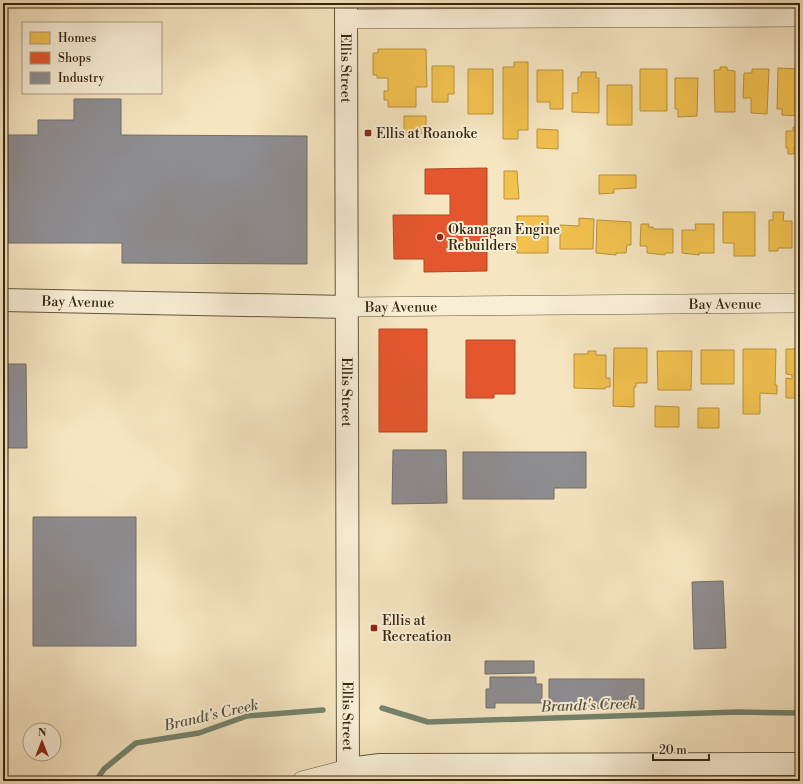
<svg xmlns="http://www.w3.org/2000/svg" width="803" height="784" font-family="'Libre Bodoni',serif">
  <rect width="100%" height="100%" fill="#f5e5c0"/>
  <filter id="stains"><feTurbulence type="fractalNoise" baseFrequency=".005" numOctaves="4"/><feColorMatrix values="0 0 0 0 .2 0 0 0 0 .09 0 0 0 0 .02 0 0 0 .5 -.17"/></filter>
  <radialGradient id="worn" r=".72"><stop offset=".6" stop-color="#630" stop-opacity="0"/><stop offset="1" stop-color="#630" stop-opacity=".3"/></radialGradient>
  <path fill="#f2c14e" stroke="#ba923b" d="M 378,49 L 426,49 L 427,87 L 416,87 L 416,107 L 388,107 L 388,100 L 384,100 L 384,91 L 388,91 L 388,78 L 377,78 L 377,75 L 373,75 L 373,53 L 378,53 Z
    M 514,62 L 528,62 L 528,130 L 518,130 L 518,139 L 503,139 L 503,67 L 514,67 Z
    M 432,66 L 454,66 L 454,94 L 448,94 L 448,102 L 432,102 Z
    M 720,67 L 727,67 L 727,70 L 735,71 L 735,112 L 715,112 L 714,70 L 720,70 Z
    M 778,68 L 800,69 L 800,116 L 782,115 L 782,109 L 777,109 Z
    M 468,69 L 493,69 L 493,114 L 468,114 Z
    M 640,69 L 667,69 L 667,111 L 640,111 Z
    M 752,69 L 769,69 L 767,114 L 751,113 L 751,98 L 743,98 L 744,73 L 752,73 Z
    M 537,70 L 563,70 L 563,109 L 550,109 L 550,102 L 537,102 Z
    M 581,72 L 596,72 L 596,78 L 599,78 L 599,113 L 572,112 L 572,93 L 578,93 L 578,77 L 581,77 Z
    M 675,78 L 698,78 L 697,116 L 678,117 L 678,109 L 675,109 Z
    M 607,85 L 632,85 L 632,125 L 607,125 Z
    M 404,116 L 426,116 L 426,133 L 404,133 Z
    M 793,127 L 800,127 L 800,147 L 794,147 L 794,154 L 788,154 L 788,148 L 786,148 L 786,131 L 793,131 Z
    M 537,129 L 558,130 L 558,149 L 537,148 Z
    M 504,171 L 517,171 L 519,199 L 504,199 Z
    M 599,175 L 636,175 L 636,188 L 614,189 L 614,193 L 599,194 Z
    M 723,212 L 755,212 L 755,256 L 734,256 L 734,243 L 723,243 Z
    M 773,212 L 784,212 L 783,221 L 792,221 L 792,248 L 778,248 L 778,251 L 769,251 L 769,220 L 773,220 Z
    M 517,216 L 548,216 L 548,253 L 517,253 Z
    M 579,218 L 594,219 L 593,249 L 560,249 L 560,225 L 579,226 Z
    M 597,220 L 631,222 L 631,245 L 627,245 L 626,253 L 616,253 L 616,255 L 596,253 Z
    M 641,224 L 649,224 L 648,227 L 653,227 L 653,229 L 673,229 L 673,253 L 665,253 L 665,255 L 647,253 L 647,246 L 640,246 Z
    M 695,224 L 714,224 L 714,253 L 699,253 L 699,255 L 682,253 L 682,230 L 696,230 Z
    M 614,348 L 647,348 L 647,383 L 636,383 L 636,387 L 634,387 L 634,407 L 613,406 Z
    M 743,349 L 776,349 L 775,385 L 777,385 L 777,394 L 760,393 L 760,414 L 743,414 Z
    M 786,349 L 800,349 L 800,398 L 786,398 L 786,378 L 792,379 L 792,375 L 786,374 Z
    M 701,350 L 734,350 L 734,384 L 701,384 Z
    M 588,351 L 596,351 L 596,355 L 606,355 L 606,378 L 610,378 L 610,387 L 605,387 L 605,389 L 574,388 L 574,354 L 588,354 Z
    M 657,351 L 692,351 L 691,390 L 658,390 Z
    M 655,406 L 679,407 L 679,427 L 655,427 Z
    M 698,408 L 719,408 L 719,428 L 698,428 Z"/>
  <path fill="#e4572e" stroke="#b04824" d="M 487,168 L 487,271 L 424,272 L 424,259 L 394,259 L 393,215 L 450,215 L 450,194 L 425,194 L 425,169 Z
    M 379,329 L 427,329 L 427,432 L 379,432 Z
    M 466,340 L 515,340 L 515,394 L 494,394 L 494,398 L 466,398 Z"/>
  <path fill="#8d8d92" stroke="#736e6a" d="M 74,99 L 121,99 L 121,135 L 307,136 L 307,264 L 122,263 L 122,243 L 3,243 L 3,135 L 38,135 L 38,120 L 74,120 Z
    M 3,364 L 26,364 L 27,448 L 3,448 Z
    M 393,450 L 446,450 L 447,503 L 392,504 Z
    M 463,452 L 586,452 L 586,488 L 554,488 L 554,499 L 463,499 Z
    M 33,517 L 136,517 L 136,646 L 33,646 Z
    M 723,581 L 726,648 L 694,649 L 692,582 Z
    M 485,661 L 534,661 L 534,673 L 485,674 Z
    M 490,677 L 536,677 L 536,684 L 542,684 L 542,703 L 495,703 L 495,708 L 486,708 L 486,689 L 490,689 Z
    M 549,679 L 644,679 L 644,709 L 549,708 Z"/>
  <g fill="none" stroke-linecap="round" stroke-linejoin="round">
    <path stroke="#74826d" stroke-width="5.5" d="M 382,708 L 428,722 L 737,712 L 800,713
      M 96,781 L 104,769 L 136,743 L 199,733 L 247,716 L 323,710"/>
    <g stroke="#66553a" stroke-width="20">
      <g id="minor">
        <path d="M 346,19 L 800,17"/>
        <path id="s1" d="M 346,307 L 800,303"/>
        <path d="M 302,781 L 348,769"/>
      </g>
    </g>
    <g stroke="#66553a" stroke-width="24">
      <g id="tertiary">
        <path id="s2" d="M 346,3 L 348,781"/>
        <path id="s3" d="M 3,300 L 346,307"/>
        <path d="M 348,769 L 380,765 L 800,764"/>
      </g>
    </g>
    <use href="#minor" stroke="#f8eed6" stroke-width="19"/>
    <use href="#tertiary" stroke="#f8eed6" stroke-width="22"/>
  </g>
  <g fill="#8f2418" stroke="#f8eed6" stroke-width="1.5">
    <rect x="364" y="129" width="8" height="8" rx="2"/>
    <circle cx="440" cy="237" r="4"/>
    <rect x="370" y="624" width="8" height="8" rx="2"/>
  </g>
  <g text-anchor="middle" stroke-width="4" stroke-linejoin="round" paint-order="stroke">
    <g font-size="14" fill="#36250e" stroke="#f8eed6">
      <text dy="5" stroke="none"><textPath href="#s2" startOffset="65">Ellis Street</textPath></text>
      <text dy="5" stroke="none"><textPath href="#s3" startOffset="75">Bay Avenue</textPath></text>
      <text dy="5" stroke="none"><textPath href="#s1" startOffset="379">Bay Avenue</textPath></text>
      <text dy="5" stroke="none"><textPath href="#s1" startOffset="55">Bay Avenue</textPath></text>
      <text dy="5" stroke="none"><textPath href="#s2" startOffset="389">Ellis Street</textPath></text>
      <text dy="5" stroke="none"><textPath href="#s2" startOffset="713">Ellis Street</textPath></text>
    </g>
    <g font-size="14" fill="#36250e" stroke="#f8eed6" text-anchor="start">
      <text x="376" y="138">Ellis at Roanoke</text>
      <text x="448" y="234">Okanagan Engine<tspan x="448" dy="16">Rebuilders</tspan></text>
      <text x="382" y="625">Ellis at<tspan x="382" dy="16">Recreation</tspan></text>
    </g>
    <g font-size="15" font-style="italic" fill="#55543e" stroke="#f8eed6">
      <text transform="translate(589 705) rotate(-2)" y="5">Brandt's Creek</text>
      <text transform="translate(211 715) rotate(-13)" y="5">Brandt's Creek</text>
    </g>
  </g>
  <rect width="803" height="784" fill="none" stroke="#f5e5c0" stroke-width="16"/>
  <rect x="4" y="4" width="795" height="776" fill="none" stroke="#36250e" stroke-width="2"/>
  <rect x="8" y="8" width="787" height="768" fill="none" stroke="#36250e"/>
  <rect x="22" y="22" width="140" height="72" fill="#f8eed6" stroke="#aa9e86"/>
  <rect x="30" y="32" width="20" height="12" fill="#f2c14e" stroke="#aa9e86"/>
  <text x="58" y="42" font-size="12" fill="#36250e">Homes</text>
  <rect x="30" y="52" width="20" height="12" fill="#e4572e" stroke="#aa9e86"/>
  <text x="58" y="62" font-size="12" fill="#36250e">Shops</text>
  <rect x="30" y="72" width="20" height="12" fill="#8d8d92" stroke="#aa9e86"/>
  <text x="58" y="82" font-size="12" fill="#36250e">Industry</text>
  <g transform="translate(42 742)"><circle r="19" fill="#f8eed6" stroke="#aa9e86"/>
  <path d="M0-3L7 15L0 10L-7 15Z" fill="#8f2418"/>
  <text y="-6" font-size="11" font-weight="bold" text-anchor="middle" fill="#36250e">N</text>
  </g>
  <path d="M653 754v6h56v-6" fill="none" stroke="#36250e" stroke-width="2"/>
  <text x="659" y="754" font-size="12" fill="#36250e" stroke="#f8eed6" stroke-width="3" paint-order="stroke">20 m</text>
  <rect width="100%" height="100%" filter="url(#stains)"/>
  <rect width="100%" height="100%" fill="url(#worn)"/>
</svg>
